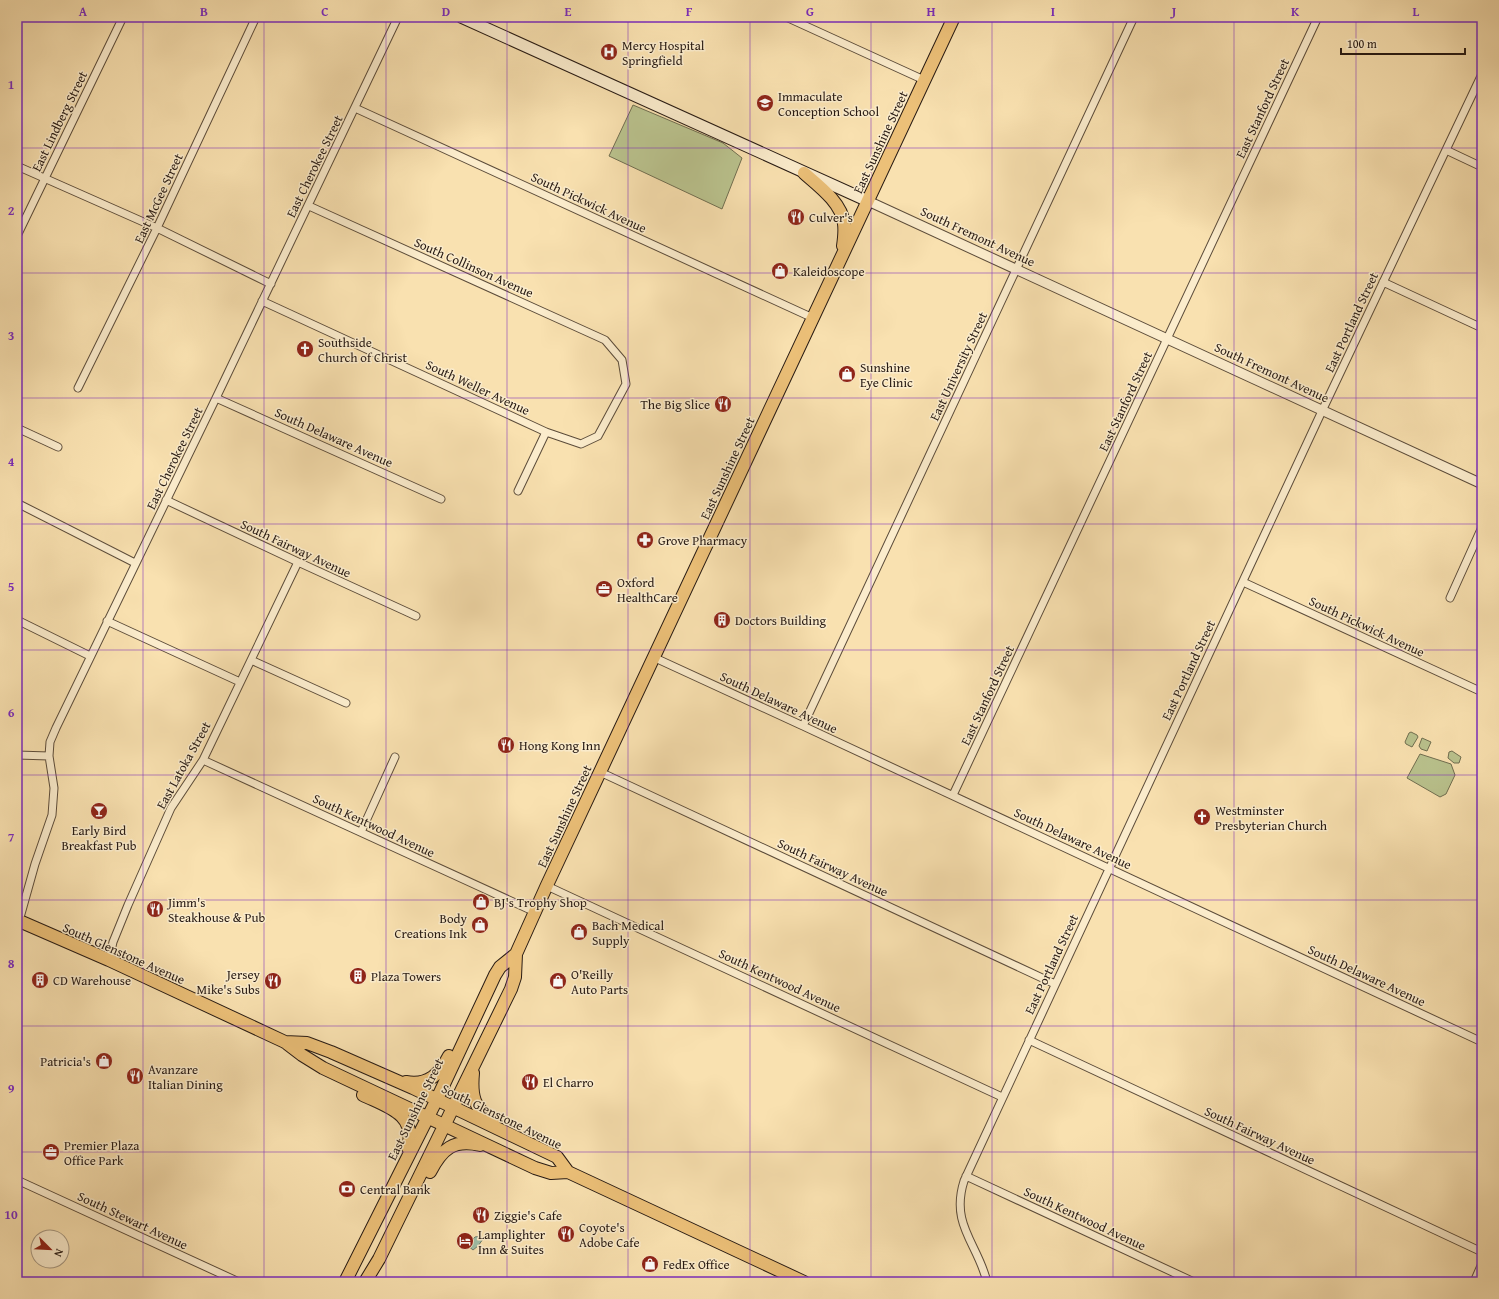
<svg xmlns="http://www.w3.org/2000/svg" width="1499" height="1299" font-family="'Gentium Book Plus',serif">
  <rect width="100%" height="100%" fill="#f9e1b0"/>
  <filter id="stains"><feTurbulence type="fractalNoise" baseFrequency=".005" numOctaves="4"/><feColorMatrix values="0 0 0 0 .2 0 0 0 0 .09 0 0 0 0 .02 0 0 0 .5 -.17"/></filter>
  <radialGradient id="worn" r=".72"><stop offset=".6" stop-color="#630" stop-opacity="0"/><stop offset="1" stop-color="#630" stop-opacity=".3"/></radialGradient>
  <path fill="#bac38e" stroke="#706e50" d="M 633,105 L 723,143 L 742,158 L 722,209 L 609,156 Z
    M 1411,732 L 1417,735 L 1418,737 L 1412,747 L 1406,744 L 1405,742 L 1409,733 Z
    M 1422,738 L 1431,742 L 1427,751 L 1421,749 L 1419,746 Z
    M 1452,751 L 1461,757 L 1459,763 L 1454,763 L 1448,758 L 1449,752 Z
    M 1420,754 L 1451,764 L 1455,775 L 1446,794 L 1440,797 L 1407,778 Z"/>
  <path fill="#9ebea7" stroke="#6e7c6c" d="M 481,1236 L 483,1239 L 478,1246 L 473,1250 L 467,1245 L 475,1237 Z"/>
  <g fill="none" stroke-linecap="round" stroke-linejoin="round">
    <g stroke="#5c4c3a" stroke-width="9">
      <path id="minor" d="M 786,17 L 924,80
        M 355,108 L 813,318
        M 1446,150 L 1482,167
        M 17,166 L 157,228 L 271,284
        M 17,236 L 123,17
        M 1383,282 L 1482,328
        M 262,301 L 546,432 L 581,444 L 598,436 L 626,384 L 622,360 L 605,340 L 309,206
        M 78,388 L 157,228 L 256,17
        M 216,398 L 441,499
        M 17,428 L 58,447
        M 518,491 L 546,432
        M 166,500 L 298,562 L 416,616
        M 17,503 L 135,563
        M 1243,582 L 1482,692
        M 1450,598 L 1482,527
        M 17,620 L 90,656
        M 107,621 L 240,682
        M 653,657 L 803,726 L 1482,1042
        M 251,660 L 346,703
        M 803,726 L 1134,17
        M 17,755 L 49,756
        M 203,760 L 535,912
        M 600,772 L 1055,984
        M 953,795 L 1318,17
        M 361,832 L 395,757
        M 547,886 L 1002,1097
        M 19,921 L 35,864 L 52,815 L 54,788 L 49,756 L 50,742 L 56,728 L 216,398 L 398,17
        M 109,960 L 113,942 L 128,905 L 171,808 L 203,760 L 298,562
        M 1029,1040 L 1482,1252
        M 966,1176 L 1194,1282
        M 17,1180 L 239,1282
        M 987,1282 C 978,1244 950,1225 964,1181 L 1322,411 L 1482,74"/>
    </g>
    <g stroke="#5c4c3a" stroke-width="11">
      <path id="tertiary" d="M 868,201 L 1482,484
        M 1475,1282 L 1482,1266"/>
    </g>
    <g stroke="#271a13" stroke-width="13">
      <path id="secondary" d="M 461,17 L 868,201"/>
    </g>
    <g stroke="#271a13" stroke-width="14">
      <path id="primary" d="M 804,173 C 819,186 842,203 844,224 C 845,231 844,239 843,246
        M 17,920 L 109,960 L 285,1042 L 302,1055 L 323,1068 L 535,1168 L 551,1173 L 568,1172 L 804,1282
        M 285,1042 L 307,1043 L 331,1052 L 413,1088 L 557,1157 L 568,1172
        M 473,1073 C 471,1095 473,1109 494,1120
        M 406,1082 C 428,1086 440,1074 449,1056
        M 363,1095 C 388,1107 417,1114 408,1148
        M 430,1172 C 442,1149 453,1139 480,1145
        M 345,1282 L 437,1099 L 495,975 L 500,967 L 516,954
        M 365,1282 L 379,1259 L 511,989 L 515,977 L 516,954 L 547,885 L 954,17"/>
    </g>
    <use href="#minor" stroke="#fbeccc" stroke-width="7"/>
    <use href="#tertiary" stroke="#fbeccc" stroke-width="9"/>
    <use href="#secondary" stroke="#fbeccc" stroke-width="11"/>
    <use href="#primary" stroke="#ecc078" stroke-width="12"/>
  </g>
  <path fill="none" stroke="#7b2cbf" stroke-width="1" stroke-opacity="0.55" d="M 143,17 L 143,1282M 264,17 L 264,1282M 386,17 L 386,1282M 507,17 L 507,1282M 628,17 L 628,1282M 750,17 L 750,1282M 871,17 L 871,1282M 992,17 L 992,1282M 1113,17 L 1113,1282M 1234,17 L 1234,1282M 1356,17 L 1356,1282M 17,148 L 1482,148M 17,273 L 1482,273M 17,398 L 1482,398M 17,524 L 1482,524M 17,650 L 1482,650M 17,775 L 1482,775M 17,900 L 1482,900M 17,1026 L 1482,1026M 17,1152 L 1482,1152"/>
  <defs>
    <g id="hospital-disc" transform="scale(0.9)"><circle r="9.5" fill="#8f2418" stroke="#fbeccc"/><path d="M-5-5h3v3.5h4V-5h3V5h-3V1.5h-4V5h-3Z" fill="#fff"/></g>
    <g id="school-disc" transform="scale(0.9)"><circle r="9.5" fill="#8f2418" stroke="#fbeccc"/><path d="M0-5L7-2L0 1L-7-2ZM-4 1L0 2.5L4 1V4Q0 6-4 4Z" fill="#fff"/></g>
    <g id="restaurant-disc" transform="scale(0.9)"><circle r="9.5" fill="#8f2418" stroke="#fbeccc"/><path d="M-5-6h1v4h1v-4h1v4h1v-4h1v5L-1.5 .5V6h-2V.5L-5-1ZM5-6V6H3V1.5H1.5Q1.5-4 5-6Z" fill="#fff"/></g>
    <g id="shop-disc" transform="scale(0.9)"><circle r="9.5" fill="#8f2418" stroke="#fbeccc"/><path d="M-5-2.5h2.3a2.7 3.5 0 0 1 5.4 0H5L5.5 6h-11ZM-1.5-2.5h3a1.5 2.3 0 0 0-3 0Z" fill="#fff"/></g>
    <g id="church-disc" transform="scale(0.9)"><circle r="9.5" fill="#8f2418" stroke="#fbeccc"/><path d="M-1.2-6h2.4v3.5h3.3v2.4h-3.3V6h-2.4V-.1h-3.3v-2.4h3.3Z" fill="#fff"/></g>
    <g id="pharmacy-disc" transform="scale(0.9)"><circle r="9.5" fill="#8f2418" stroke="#fbeccc"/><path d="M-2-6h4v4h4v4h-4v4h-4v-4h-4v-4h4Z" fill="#fff"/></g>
    <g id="office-disc" transform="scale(0.9)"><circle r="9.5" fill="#8f2418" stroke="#fbeccc"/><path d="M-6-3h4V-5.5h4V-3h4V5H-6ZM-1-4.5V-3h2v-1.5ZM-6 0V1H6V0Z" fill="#fff"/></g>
    <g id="building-disc" transform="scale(0.9)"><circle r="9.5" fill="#8f2418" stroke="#fbeccc"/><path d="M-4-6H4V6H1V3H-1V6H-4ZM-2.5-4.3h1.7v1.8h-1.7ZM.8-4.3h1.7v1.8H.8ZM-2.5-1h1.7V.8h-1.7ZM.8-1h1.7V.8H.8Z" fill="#fff"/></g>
    <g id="bar-disc" transform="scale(0.9)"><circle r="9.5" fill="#8f2418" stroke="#fbeccc"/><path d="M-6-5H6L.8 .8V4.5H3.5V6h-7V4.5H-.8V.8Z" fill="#fff"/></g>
    <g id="bank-disc" transform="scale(0.9)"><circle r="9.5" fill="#8f2418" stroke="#fbeccc"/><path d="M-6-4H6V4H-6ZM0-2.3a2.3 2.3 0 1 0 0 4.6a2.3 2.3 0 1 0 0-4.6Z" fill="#fff"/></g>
    <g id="hotel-disc" transform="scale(0.9)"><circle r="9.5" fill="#8f2418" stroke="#fbeccc"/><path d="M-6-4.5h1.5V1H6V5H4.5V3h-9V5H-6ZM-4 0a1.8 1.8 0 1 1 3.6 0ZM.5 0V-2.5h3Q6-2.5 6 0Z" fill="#fff"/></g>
  </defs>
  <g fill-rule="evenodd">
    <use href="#hospital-disc" x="609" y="52"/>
    <use href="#school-disc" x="765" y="103"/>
    <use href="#restaurant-disc" x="796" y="217"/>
    <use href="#shop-disc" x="780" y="271"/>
    <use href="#church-disc" x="305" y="349"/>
    <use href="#shop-disc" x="847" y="374"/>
    <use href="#restaurant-disc" x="723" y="404"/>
    <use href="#pharmacy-disc" x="645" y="540"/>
    <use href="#office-disc" x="604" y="589"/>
    <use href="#building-disc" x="722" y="620"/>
    <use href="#restaurant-disc" x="506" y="745"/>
    <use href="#bar-disc" x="99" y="811"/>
    <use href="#church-disc" x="1202" y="817"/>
    <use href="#shop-disc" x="481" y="902"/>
    <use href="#restaurant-disc" x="155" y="909"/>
    <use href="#shop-disc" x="480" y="925"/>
    <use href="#shop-disc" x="579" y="932"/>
    <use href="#building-disc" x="358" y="976"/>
    <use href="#building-disc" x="40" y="980"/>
    <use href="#restaurant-disc" x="273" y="981"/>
    <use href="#shop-disc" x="558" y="981"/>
    <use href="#shop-disc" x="104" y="1061"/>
    <use href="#restaurant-disc" x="135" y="1076"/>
    <use href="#restaurant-disc" x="530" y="1082"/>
    <use href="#office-disc" x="51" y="1152"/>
    <use href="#bank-disc" x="347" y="1189"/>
    <use href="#restaurant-disc" x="481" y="1215"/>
    <use href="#restaurant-disc" x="566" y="1234"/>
    <use href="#hotel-disc" x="465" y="1241"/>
    <use href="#shop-disc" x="650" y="1264"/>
  </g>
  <g text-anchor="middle" stroke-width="3" stroke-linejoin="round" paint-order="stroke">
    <g font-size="13" fill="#271a13" stroke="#fbeccc" text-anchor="start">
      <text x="622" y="50">Mercy Hospital<tspan x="622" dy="15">Springfield</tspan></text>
      <text x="778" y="101">Immaculate<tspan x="778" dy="15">Conception School</tspan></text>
      <text x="809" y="222">Culver's</text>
      <text x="793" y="276">Kaleidoscope</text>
      <text x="318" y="347">Southside<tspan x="318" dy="15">Church of Christ</tspan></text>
      <text x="860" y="372">Sunshine<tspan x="860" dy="15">Eye Clinic</tspan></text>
      <text x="710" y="409" text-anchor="end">The Big Slice</text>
      <text x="658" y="545">Grove Pharmacy</text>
      <text x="617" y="587">Oxford<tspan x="617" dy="15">HealthCare</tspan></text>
      <text x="735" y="625">Doctors Building</text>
      <text x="519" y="750">Hong Kong Inn</text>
      <text x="1215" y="815">Westminster<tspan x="1215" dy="15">Presbyterian Church</tspan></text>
      <text x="99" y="835" text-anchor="middle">Early Bird<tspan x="99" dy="15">Breakfast Pub</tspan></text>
      <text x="168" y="907">Jimm's<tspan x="168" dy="15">Steakhouse &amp; Pub</tspan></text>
      <text x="494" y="907">BJ's Trophy Shop</text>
      <text x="467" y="923" text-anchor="end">Body<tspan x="467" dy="15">Creations Ink</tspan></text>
      <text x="592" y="930">Bach Medical<tspan x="592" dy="15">Supply</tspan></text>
      <text x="260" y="979" text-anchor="end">Jersey<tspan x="260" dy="15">Mike's Subs</tspan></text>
      <text x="571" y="979">O'Reilly<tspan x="571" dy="15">Auto Parts</tspan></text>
      <text x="371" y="981">Plaza Towers</text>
      <text x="53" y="985">CD Warehouse</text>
      <text x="91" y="1066" text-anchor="end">Patricia's</text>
      <text x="148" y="1074">Avanzare<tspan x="148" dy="15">Italian Dining</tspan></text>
      <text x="543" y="1087">El Charro</text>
      <text x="64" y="1150">Premier Plaza<tspan x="64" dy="15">Office Park</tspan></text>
      <text x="360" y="1194">Central Bank</text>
      <text x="494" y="1220">Ziggie's Cafe</text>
      <text x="579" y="1232">Coyote's<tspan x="579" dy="15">Adobe Cafe</tspan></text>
      <text x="478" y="1239">Lamplighter<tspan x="478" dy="15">Inn &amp; Suites</tspan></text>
      <text x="663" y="1269">FedEx Office</text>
    </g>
    <g font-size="13" fill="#271a13" stroke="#fbeccc">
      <text transform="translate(1262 108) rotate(-65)" y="5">East Stanford Street</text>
      <text transform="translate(59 121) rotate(-64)" y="5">East Lindberg Street</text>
      <text transform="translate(880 142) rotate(-65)" y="5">East Sunshine Street</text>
      <text transform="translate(314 166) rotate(-64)" y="5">East Cherokee Street</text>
      <text transform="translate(158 198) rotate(-65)" y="5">East McGee Street</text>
      <text transform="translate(589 202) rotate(25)" y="5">South Pickwick Avenue</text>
      <text transform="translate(978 236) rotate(25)" y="5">South Fremont Avenue</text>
      <text transform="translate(474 267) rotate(24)" y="5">South Collinson Avenue</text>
      <text transform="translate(1351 322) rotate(-65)" y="5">East Portland Street</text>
      <text transform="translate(958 366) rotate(-65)" y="5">East University Street</text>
      <text transform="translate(1272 372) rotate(25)" y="5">South Fremont Avenue</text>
      <text transform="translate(478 387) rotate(25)" y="5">South Weller Avenue</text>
      <text transform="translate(1125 401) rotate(-65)" y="5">East Stanford Street</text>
      <text transform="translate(334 437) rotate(24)" y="5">South Delaware Avenue</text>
      <text transform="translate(174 458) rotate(-64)" y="5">East Cherokee Street</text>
      <text transform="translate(727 468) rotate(-65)" y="5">East Sunshine Street</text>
      <text transform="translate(296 548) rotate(25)" y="5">South Fairway Avenue</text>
      <text transform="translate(1367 626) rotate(25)" y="5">South Pickwick Avenue</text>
      <text transform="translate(1188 670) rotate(-65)" y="5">East Portland Street</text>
      <text transform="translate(987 695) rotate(-65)" y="5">East Stanford Street</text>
      <text transform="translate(779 702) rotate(25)" y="5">South Delaware Avenue</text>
      <text transform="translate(183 765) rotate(-61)" y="5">East Latoka Street</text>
      <text transform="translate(564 816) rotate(-65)" y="5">East Sunshine Street</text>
      <text transform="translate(374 825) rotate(25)" y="5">South Kentwood Avenue</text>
      <text transform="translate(1073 838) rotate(25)" y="5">South Delaware Avenue</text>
      <text transform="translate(833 867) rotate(25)" y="5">South Fairway Avenue</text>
      <text transform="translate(124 953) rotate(24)" y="5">South Glenstone Avenue</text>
      <text transform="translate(1051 964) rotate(-65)" y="5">East Portland Street</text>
      <text transform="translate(1367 975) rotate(25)" y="5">South Delaware Avenue</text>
      <text transform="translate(780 980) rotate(25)" y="5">South Kentwood Avenue</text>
      <text transform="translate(415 1109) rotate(-64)" y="5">East Sunshine Street</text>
      <text transform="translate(502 1116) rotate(26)" y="5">South Glenstone Avenue</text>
      <text transform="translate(1260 1135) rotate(25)" y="5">South Fairway Avenue</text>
      <text transform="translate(1085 1218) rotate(25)" y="5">South Kentwood Avenue</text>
      <text transform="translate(133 1220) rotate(25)" y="5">South Stewart Avenue</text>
    </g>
  </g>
  <rect width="1499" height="1299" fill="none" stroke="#f9e1b0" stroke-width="44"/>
  <g transform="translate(50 1249) rotate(114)"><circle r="19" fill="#fbeccc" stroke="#a69882"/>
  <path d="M0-3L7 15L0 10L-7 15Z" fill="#8f2418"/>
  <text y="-6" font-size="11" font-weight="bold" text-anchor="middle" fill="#271a13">N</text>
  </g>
  <path d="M1341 48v6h124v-6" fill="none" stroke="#271a13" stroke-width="2"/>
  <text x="1347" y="48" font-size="12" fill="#271a13" stroke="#fbeccc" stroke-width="3" paint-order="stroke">100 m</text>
  <rect x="22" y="22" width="1455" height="1255" fill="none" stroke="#7b2cbf" stroke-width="1.5"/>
  <g font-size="13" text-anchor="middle" font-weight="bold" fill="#7b2cbf">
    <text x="83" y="16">A</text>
    <text x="204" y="16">B</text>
    <text x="325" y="16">C</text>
    <text x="446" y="16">D</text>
    <text x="568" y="16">E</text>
    <text x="689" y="16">F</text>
    <text x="810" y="16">G</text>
    <text x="931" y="16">H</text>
    <text x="1053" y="16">I</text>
    <text x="1174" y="16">J</text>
    <text x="1295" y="16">K</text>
    <text x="1416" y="16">L</text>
    <text x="11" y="89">1</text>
    <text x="11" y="215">2</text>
    <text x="11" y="340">3</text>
    <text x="11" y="466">4</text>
    <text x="11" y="591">5</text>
    <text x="11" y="717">6</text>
    <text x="11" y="842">7</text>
    <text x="11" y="968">8</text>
    <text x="11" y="1093">9</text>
    <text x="11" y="1219">10</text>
  </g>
  <rect width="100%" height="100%" filter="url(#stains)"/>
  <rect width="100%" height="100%" fill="url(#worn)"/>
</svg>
